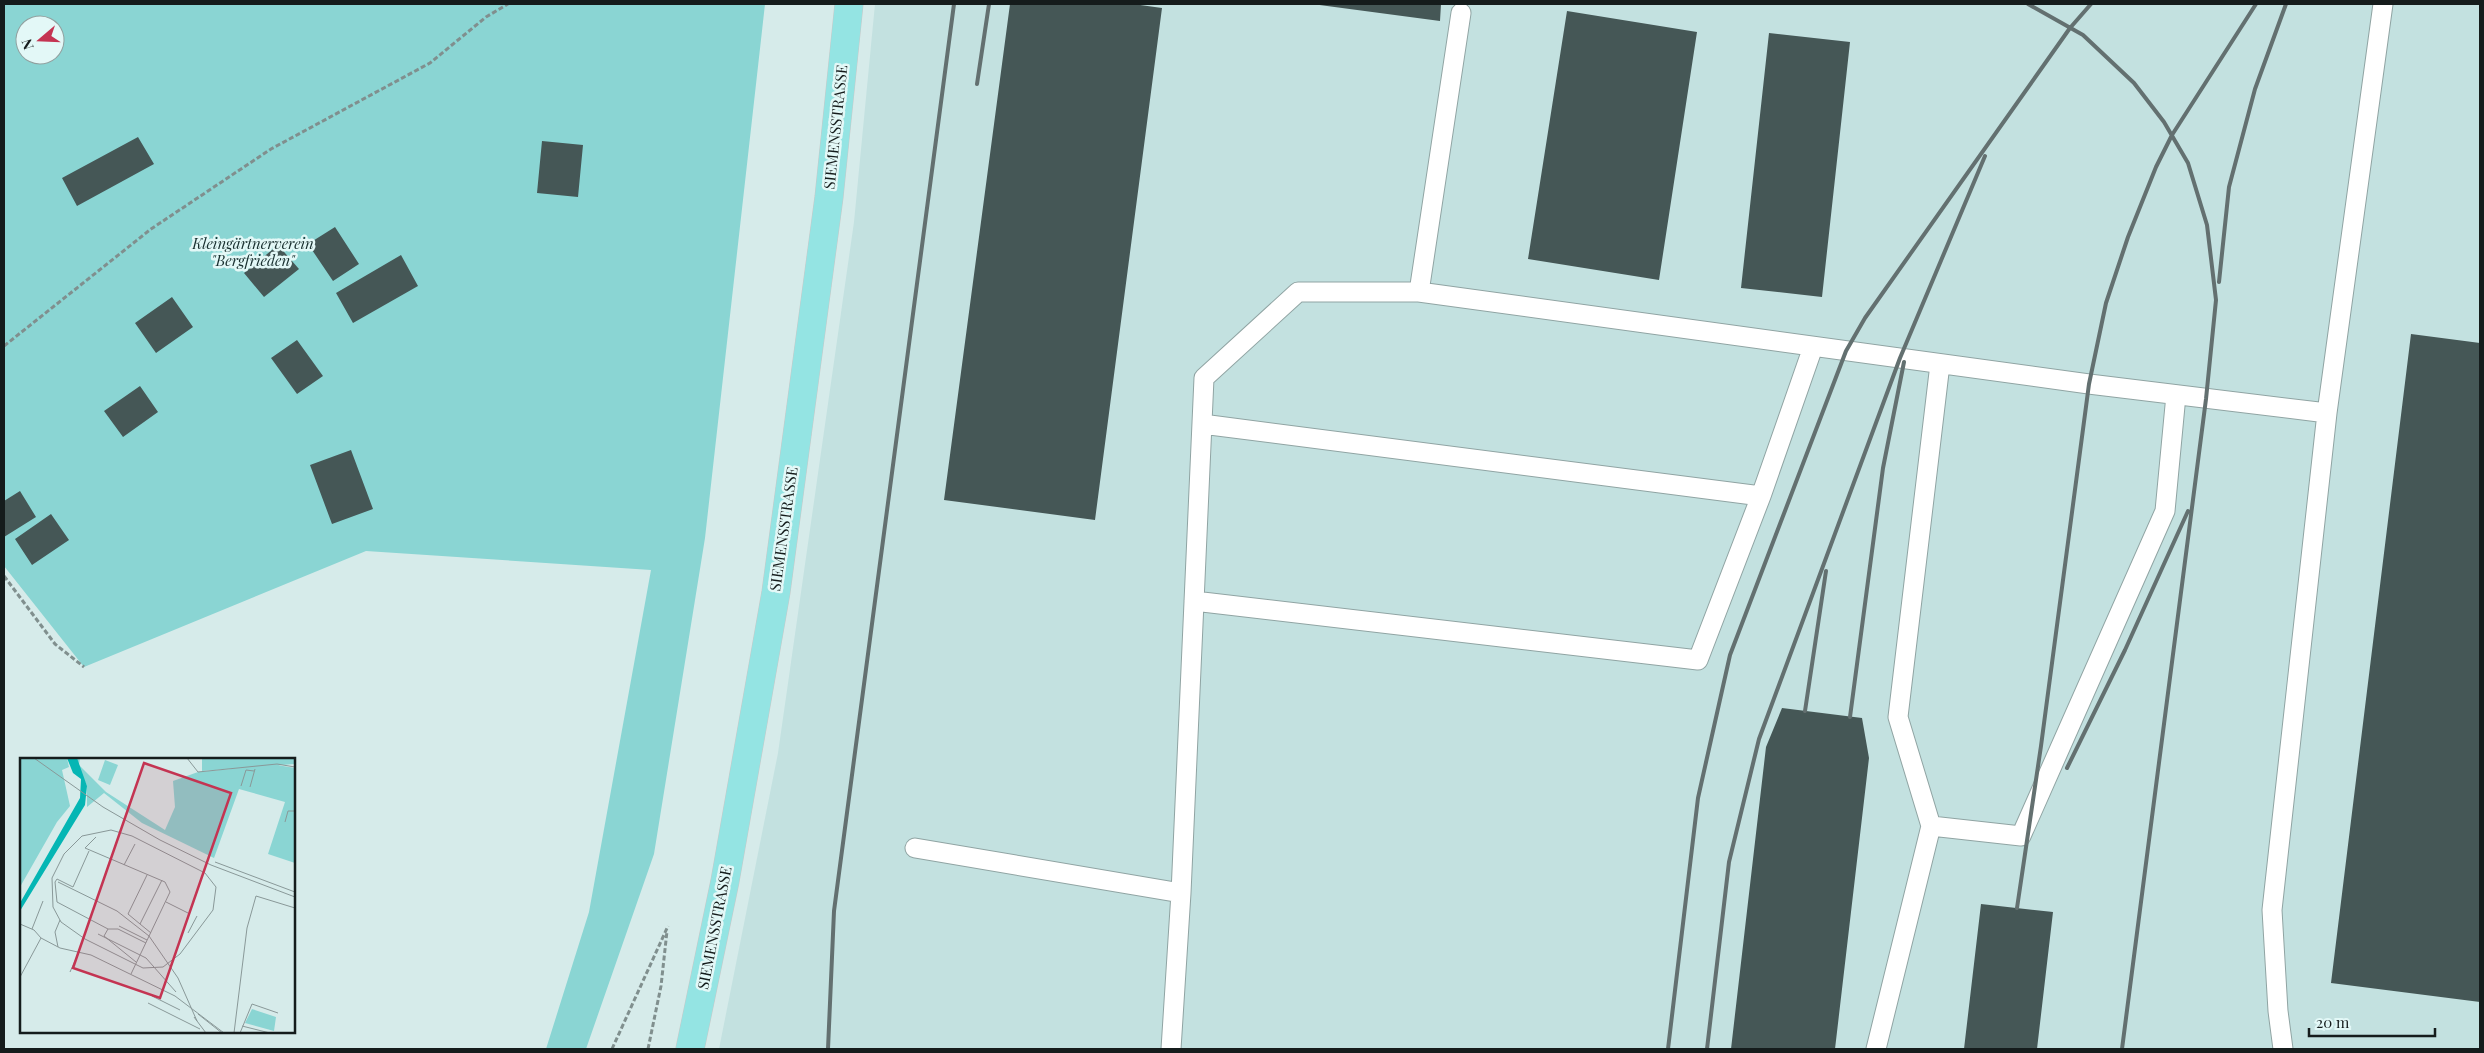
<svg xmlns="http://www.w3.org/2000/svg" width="2484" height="1053" font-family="'Playfair Display',serif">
  <rect width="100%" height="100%" fill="#d6ebea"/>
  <path fill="#c3e1e0" d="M 875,4 L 2480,4 L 2480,1049 L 719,1049 L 778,753 L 854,222 Z"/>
  <path fill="#8ad5d3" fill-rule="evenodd" d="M 4,4 L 765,4 L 705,538 L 654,854 L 586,1049 L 546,1049 L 589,912 L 651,570 L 366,551 L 84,667 L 4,566 ZM 25,25 L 55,25 L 55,55 L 25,55 Z"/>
  <path fill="#455756" d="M 1010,4 L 1133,4 L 1162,8 L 1095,520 L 944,500 Z
    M 1312,4 L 1441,4 L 1440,21 Z
    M 1567,11 L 1697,32 L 1659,280 L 1528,259 Z
    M 1769,33 L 1850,42 L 1822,297 L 1741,288 Z
    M 138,137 L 154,164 L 77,206 L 62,178 Z
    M 542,141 L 583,145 L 578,197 L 537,193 Z
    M 335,227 L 359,264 L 333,281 L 308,244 Z
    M 278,245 L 299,269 L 264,297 L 244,273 Z
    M 401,255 L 418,286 L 353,323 L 336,293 Z
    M 172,297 L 193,327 L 156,353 L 135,323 Z
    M 2411,334 L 2480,343 L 2480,1002 L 2331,983 Z
    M 297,340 L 323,376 L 297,394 L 271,358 Z
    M 140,386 L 158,412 L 123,437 L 104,411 Z
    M 351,450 L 373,509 L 332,524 L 310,465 Z
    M 20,491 L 36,517 L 4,537 L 4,501 Z
    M 51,514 L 69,540 L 32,565 L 15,539 Z
    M 1782,708 L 1862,718 L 1869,758 L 1835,1049 L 1731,1049 L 1766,747 Z
    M 1981,904 L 2053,912 L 2037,1049 L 1964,1049 Z"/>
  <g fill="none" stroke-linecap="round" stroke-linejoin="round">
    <g stroke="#90a4a3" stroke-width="21">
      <path id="lane" d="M 1419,292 L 1461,13
        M 1202,424 L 1761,496 L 1813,347
        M 1194,601 L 1698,660 L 1761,496
        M 1931,826 L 2021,836 L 2165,511 L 2176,395
        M 915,848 L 1181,893
        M 1171,1049 L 1181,893 L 1204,378 L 1298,292 L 1419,292 L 2089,384 L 2327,413
        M 1876,1049 L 1931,826 L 1898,717 L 1940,364
        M 2283,1049 L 2278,1011 L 2272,910 L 2327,413 L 2383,4"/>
    </g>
    <g stroke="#c7c9c9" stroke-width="29">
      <path id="primary" d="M 690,1049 L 725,881 L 776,592 L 829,197 L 849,4"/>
    </g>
    <path stroke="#808f8e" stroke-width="3" stroke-dasharray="5 2.5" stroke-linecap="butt" d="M 4,346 L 151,229 L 271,149 L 430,63 L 486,17 L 508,4
      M 4,576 L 55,644 L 84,667
      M 612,1049 L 668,926
      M 648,1049 L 661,986 L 667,931"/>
    <use href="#lane" stroke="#fff" stroke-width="19"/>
    <use href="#primary" stroke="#94e4e3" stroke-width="28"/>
    <path stroke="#637070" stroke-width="4" d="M 2028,4 L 2083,35 L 2134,83 L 2164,122 L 2188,163 L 2207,225 L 2216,300 L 2206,399 L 2122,1049
      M 977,84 L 989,4
      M 2219,282 L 2229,187 L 2255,89 L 2286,4
      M 1805,711 L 1826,571
      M 1850,717 L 1883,468 L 1904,362
      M 2067,768 L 2125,650 L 2188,511
      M 2017,908 L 2041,746 L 2089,384 L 2106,303 L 2128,237 L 2156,167 L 2172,135 L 2256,4
      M 828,1049 L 834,911 L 954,4
      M 1668,1049 L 1698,798 L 1730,655 L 1846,351 L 1865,318 L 2070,28 L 2091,4
      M 1707,1049 L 1729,862 L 1759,739 L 1900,358 L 1985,156"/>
  </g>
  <g text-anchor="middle" stroke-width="5" stroke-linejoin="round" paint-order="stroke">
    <g font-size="15" fill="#151c1c" stroke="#e3f8f7">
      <text transform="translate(836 127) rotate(-84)" y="5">SIEMENSSTRASSE</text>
      <text transform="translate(784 529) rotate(-82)" y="5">SIEMENSSTRASSE</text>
      <text transform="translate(715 928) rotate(-79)" y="5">SIEMENSSTRASSE</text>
    </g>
    <g font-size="15" font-style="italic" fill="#172e2e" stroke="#e3f8f7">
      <text x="253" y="249">Kleingärtnerverein<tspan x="253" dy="17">"Bergfrieden"</tspan></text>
    </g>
  </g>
  <g transform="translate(20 758)">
    <rect width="275" height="275" fill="#d6ebea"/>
    <path d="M 0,0 L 47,0 L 49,9 L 42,12 L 50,48 L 37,64 L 0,129 ZM 57,0 L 60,0 L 59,7 L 86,34 L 145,72 L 155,49 L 153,23 L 178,14 L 257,7 L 275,10 L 275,105 L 248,96 L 265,44 L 219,31 L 194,100 L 122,65 L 84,35 L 67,49 L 67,28 L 57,6 ZM 182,0 L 275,0 L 275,6 L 182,13 ZM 85,2 L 98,7 L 90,27 L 78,22 ZM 232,251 L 256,259 L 254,273 L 225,265 Z" fill="#8ad5d3"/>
    <path d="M 47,0 L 57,0 L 67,28 L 65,47 L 0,153 L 0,145 L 60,40 L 61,21 L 53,15 Z" fill="#05b6b4"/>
    <path fill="none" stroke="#899898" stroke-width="1" d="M 14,0 L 83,49 L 140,82 L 191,107 L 275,139M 167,0 L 178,14 L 257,6 L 275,9M 221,28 L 226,12 L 234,13M 230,29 L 235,11M 265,64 L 268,53 L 275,53M 91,72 L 112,78 L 185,115 L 196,129 L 193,152 L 160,196 L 143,209 L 123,210 L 65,181 L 41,164 L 33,149 L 32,120 L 44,96 L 62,78 ZM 76,79 L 65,90 L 145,124 L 150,134 L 111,216M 69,93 L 53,129 L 37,121 L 35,124 L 37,144 L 88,171 L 98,171 L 126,185M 195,104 L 275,134M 104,107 L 115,86M 38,124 L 97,153 L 129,178 L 158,220 L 177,263M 146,144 L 168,155M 0,166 L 14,172 L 21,180M 120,166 L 108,156 L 127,117M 99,168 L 127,182M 12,171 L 23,143M 88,171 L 84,178 L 116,204M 131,175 L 120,166 L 142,122M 168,175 L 177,158M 78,176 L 126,200 L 156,234M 38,189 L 35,174 L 40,162M 50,214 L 59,194M 0,219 L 21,180 L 40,190 L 71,197 L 155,238 L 204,275M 132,238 L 160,252M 128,245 L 180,271M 178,256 L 202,275M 174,259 L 186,275M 222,268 L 250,275M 214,275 L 227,170 L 236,138 L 275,150M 220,275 L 232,246 L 258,255"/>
    <path fill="#c43452" fill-opacity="0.15" stroke="#c43452" stroke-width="2.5" d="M 124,5 L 211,35 L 140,240 L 53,210 Z"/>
    <rect width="275" height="275" fill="none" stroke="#151c1c" stroke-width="2.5"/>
  </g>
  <rect width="2484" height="1053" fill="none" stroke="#151c1c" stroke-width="10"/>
  <g transform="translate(40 40) rotate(251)"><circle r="24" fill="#e3f8f7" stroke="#91a09f"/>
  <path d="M0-4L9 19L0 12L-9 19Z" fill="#c43452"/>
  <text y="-8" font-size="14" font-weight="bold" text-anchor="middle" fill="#151c1c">N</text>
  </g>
  <path d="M2309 1028v8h126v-8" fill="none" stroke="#151c1c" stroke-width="2.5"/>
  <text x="2316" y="1028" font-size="15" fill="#151c1c" stroke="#e3f8f7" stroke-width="4" paint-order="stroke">20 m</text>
</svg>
